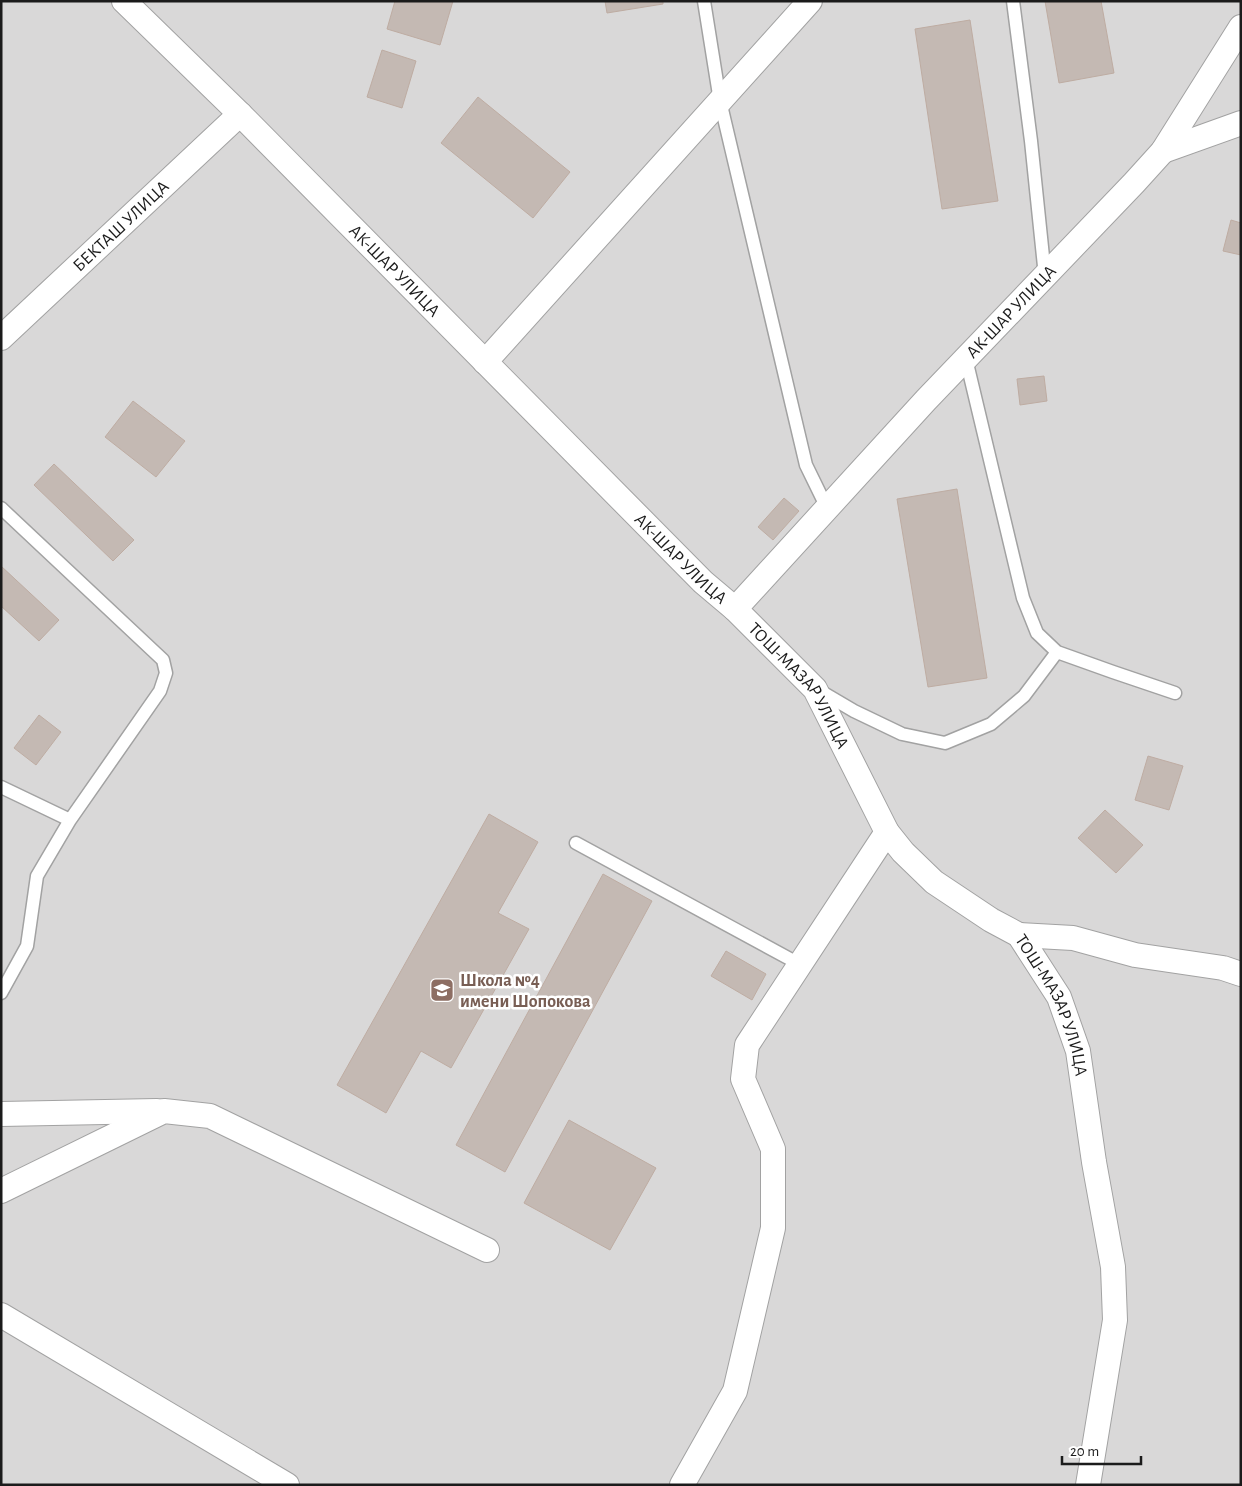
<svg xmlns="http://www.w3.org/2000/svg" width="1242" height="1486" font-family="'Alegreya Sans',sans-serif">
  <rect width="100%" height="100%" fill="#ede7e0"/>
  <path fill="#d9d8d8" d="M 1,1 L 1241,1 L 1241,1485 L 1,1485 Z"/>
  <path fill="#c4b9b3" stroke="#beaca2" d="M 395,1 L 453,1 L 440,45 L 387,29 Z
    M 605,1 L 663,1 L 663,4 L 607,13 Z
    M 1045,1 L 1101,1 L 1114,73 L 1059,83 Z
    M 970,20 L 998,201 L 942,209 L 915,29 Z
    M 382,50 L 416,61 L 402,108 L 367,97 Z
    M 478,97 L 570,172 L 533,218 L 441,143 Z
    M 1231,220 L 1241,223 L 1241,255 L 1223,251 Z
    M 1044,376 L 1047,401 L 1020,405 L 1017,379 Z
    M 133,401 L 185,441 L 156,477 L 105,437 Z
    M 54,464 L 134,540 L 113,561 L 34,485 Z
    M 957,489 L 987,678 L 928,687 L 897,499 Z
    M 784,498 L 799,511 L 773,540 L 758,527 Z
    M 1,566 L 59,620 L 39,641 L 1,606 Z
    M 39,715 L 61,732 L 36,765 L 14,748 Z
    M 1148,756 L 1183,766 L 1169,810 L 1135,800 Z
    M 1105,810 L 1143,845 L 1116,873 L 1078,838 Z
    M 489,814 L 538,842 L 498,913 L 529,929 L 451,1068 L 421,1051 L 386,1113 L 337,1085 Z
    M 603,874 L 652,901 L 505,1172 L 456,1145 Z
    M 726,951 L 766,974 L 752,1000 L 711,976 Z
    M 569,1120 L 656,1168 L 610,1250 L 524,1203 Z"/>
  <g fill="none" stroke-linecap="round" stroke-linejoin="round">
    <g stroke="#a2a2a2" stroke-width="15">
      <path id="lane" d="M 704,1 L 720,101 L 806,465 L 827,508
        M 1013,1 L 1031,141 L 1045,276
        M 966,359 L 1023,598 L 1037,633 L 1057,652 L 1113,672 L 1175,693
        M 1,508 L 163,660 L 166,673 L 160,691 L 70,820 L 37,876 L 27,946 L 1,993
        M 820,691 L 854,711 L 902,734 L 945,743 L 991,724 L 1024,696 L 1057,652
        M 1,787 L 70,820
        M 576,843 L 801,965"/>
    </g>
    <g stroke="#a2a2a2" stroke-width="26">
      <g id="street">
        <path id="s1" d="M 124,1 L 240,114 L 703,582 L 735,609 L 926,400 L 1134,183 L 1163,151 L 1241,27"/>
        <path d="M 1163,151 L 1241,123"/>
        <path id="s2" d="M 1,338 L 240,114"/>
        <path d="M 485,362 L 810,1"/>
        <path id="s3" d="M 735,609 L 815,689 L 887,832 L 903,852 L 934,882 L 991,920 L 1019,935 L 1059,997 L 1078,1051 L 1094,1162 L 1113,1267 L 1115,1320 L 1088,1485"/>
        <path d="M 1019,935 L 1073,938 L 1135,955 L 1223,968 L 1241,974"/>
        <path d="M 1,1114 L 157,1111"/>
        <path d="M 1,1191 L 164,1111 L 210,1116 L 487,1250"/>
        <path d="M 1,1315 L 287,1485"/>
        <path d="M 682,1485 L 735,1391 L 773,1228 L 773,1149 L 743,1079 L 747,1045 L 887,832"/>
      </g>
    </g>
    <use href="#lane" stroke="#fff" stroke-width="12"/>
    <use href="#street" stroke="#fff" stroke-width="24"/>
  </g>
  <defs>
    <g id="school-square" transform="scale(1.25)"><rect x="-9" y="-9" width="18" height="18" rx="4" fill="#8d6e63" stroke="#fff"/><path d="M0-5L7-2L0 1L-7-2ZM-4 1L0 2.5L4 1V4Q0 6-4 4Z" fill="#fff"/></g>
  </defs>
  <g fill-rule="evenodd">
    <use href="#school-square" x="442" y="990"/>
  </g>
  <g text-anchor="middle" stroke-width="5" stroke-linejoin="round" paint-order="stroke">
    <g font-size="18" fill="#1b1b1b" stroke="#fff">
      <text dy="6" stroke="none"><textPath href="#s2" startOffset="164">БЕКТАШ УЛИЦА</textPath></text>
      <text dy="6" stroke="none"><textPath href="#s1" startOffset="382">АК-ШАР УЛИЦА</textPath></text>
      <text dy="6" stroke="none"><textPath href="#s1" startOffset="1268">АК-ШАР УЛИЦА</textPath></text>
      <text dy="6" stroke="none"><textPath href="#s1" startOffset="788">АК-ШАР УЛИЦА</textPath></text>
      <text dy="6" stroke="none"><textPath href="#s3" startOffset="101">ТОШ-МАЗАР УЛИЦА</textPath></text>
      <text dy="6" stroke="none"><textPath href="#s3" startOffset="521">ТОШ-МАЗАР УЛИЦА</textPath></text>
    </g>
    <g font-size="18" font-weight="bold" fill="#785e54" stroke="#fff" text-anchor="start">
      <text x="460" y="986">Школа №4<tspan x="460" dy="21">имени Шопокова</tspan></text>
    </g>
  </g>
  <rect width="1242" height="1486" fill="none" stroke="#1b1b1b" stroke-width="5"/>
  <path d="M1062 1456v8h79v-8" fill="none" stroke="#1b1b1b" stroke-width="2.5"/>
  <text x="1070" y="1456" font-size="15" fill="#1b1b1b" stroke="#ffffff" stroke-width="4" paint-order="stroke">20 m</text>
</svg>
